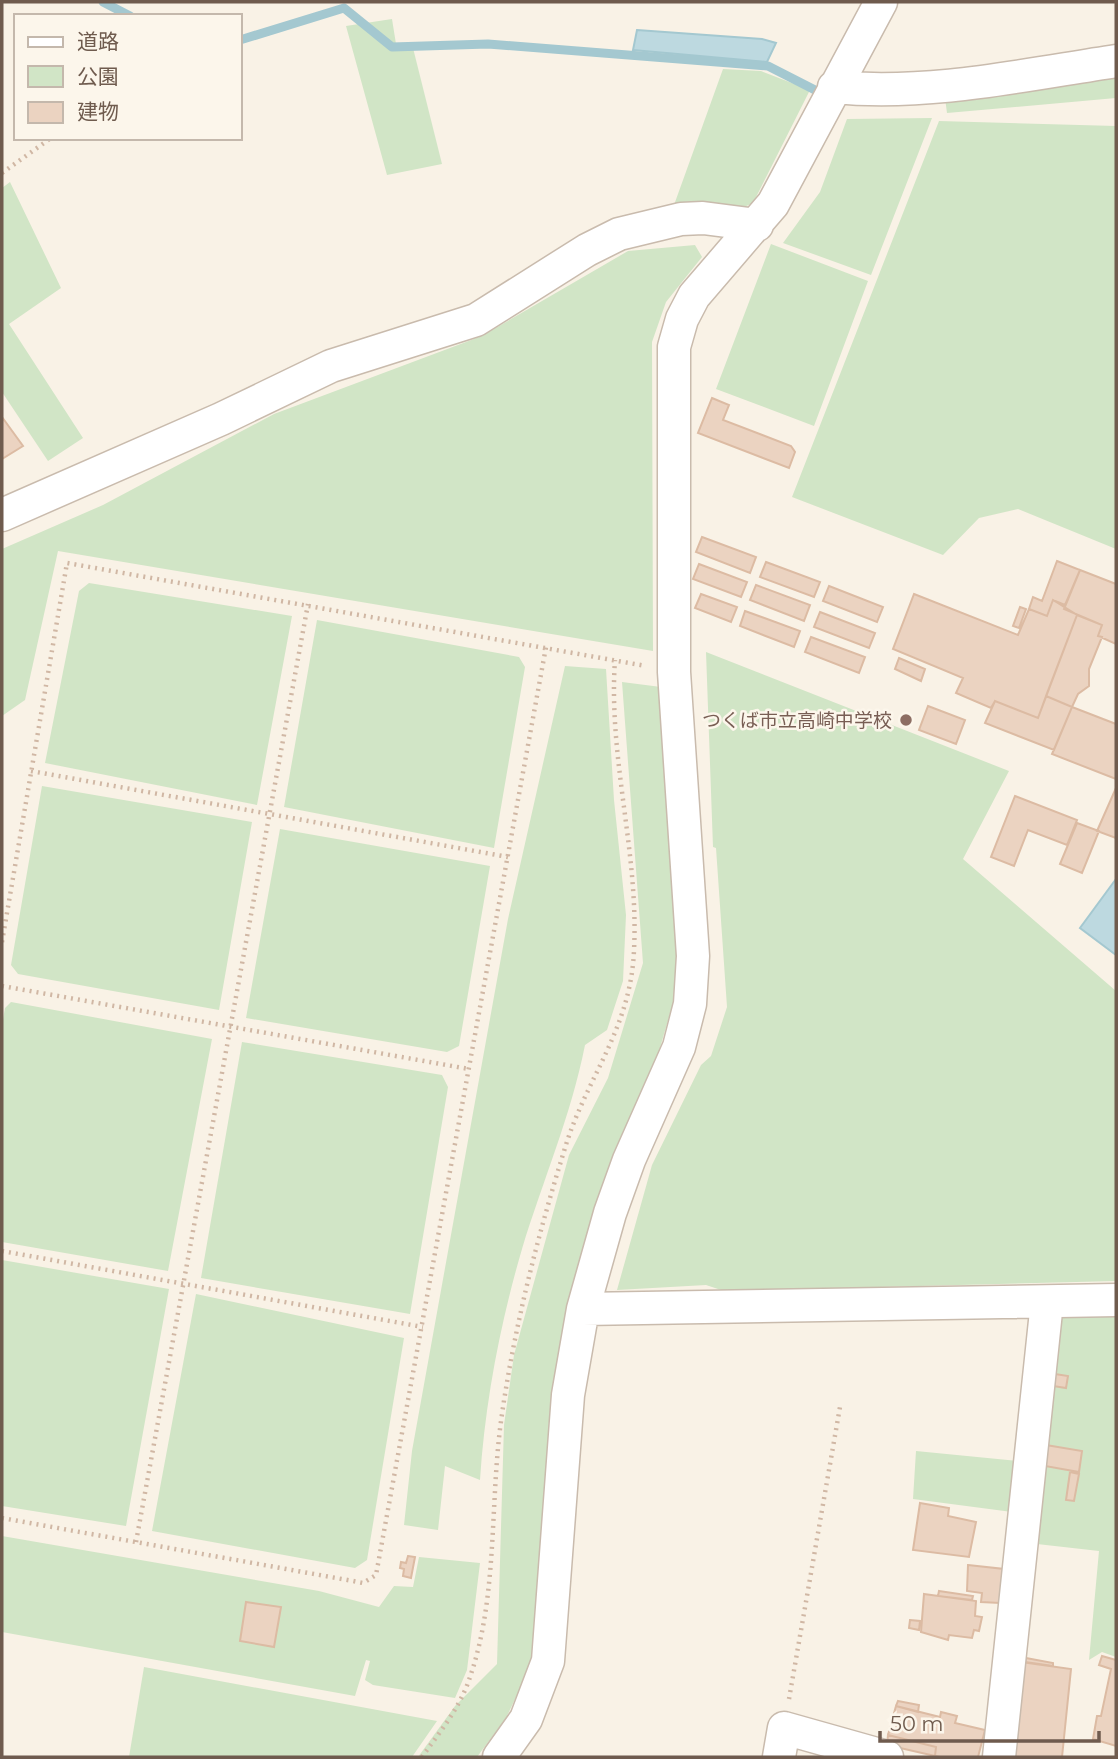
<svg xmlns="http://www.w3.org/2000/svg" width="1118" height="1759" font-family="Montserrat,'Noto Sans JP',sans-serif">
  <rect width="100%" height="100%" fill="#f9f2e6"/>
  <path fill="#d1e5c6" d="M 392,19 L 396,44 L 412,44 L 442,164 L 387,175 L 346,26 Z
    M 723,69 L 761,71 L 810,90 L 753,203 L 742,208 L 674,205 Z
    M 1116,75 L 1116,98 L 947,113 L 945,98 Z
    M 932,118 L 871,275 L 783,243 L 820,192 L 847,119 Z
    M 939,121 L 1116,126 L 1116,549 L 1018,509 L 979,518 L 943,555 L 792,497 Z
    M 10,182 L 61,288 L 9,324 L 83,438 L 48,461 L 2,392 L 2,188 Z
    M 771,244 L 868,281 L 814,426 L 716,389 Z
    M 695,245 L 702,257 L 666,302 L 652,342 L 653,651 L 58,551 L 25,700 L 2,716 L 2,549 L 103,505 L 274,414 L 482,336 L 628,251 Z
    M 89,583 L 292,616 L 257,805 L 45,763 L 79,591 Z
    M 317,620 L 519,657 L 525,667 L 494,848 L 284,807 Z
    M 706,652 L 1009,771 L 963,859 L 1116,991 L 1116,1281 L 724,1291 L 706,1285 L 617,1290 L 652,1165 L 701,1065 L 711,1056 L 727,1007 L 716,848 L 713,847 Z
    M 565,666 L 606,669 L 614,800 L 626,915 L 623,981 L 607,1030 L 585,1045 C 571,1116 543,1180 522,1249 C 500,1324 485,1403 480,1480 L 445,1466 L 438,1530 L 404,1525 L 412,1451 L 508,919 Z
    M 622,682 L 661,687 L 678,986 L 650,1082 L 610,1168 L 568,1301 L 549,1421 L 540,1612 L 531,1666 L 506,1718 L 477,1757 L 418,1757 L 455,1706 L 497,1664 L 504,1425 L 514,1355 L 569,1155 L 608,1078 L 643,963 Z
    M 42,786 L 252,822 L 219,1010 L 18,974 L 11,965 Z
    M 280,829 L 490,866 L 459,1046 L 447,1052 L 246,1018 Z
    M 11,1002 L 212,1039 L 168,1271 L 2,1242 L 2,1025 L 5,1008 Z
    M 242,1042 L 442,1075 L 448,1087 L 410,1314 L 201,1278 Z
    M 2,1260 L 169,1289 L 126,1526 L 2,1506 Z
    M 196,1294 L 404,1338 L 367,1560 L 355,1568 L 152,1531 Z
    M 1116,1310 L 1116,1657 L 1102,1652 L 1089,1660 L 1099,1551 L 1037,1544 L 1058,1316 Z
    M 916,1451 L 1018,1461 L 1012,1512 L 913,1499 Z
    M 2,1536 L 319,1591 L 379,1607 L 394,1586 L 413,1587 L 419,1557 L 480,1563 L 467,1670 L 455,1698 L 373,1685 L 365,1680 L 370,1661 L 366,1660 L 355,1696 L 2,1632 Z
    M 144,1667 L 437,1721 L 412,1757 L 129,1757 Z"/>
  <path fill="#bdd9e0" stroke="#a4c8d0" stroke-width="2" d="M 637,30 L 762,39 L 776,43 L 767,62 L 633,50 Z
    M 1116,879 L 1116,955 L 1080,928 Z"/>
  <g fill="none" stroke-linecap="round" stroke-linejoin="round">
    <path stroke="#a4c8d0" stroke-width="9" d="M 103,2 L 130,16
      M 240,40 L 344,8 L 392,47 L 488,44 L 768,66 L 815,90"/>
  </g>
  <path fill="#ebd3c1" stroke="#dcbba3" stroke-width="2" d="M 712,398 L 729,405 L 723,420 L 791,446 L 795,452 L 789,468 L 698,433 Z
    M 2,417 L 23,446 L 2,459 Z
    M 702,537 L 756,557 L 750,573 L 696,552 Z
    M 1057,561 L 1080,570 L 1065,605 L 1053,600 L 1047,616 L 1029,609 L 1033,597 L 1042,601 Z
    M 766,562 L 820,582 L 814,597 L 760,577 Z
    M 699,564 L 747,582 L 741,597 L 693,579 Z
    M 1080,570 L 1116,584 L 1116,644 L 1098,636 L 1102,625 L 1064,609 Z
    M 756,585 L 810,605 L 804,621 L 750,600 Z
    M 829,586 L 883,607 L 877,622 L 823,601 Z
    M 701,594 L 737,607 L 731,622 L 695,608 Z
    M 914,594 L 1018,635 L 1029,609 L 1047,616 L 1053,600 L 1077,615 L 1038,718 L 995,701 L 991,708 L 956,693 L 963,678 L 893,649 Z
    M 1020,607 L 1026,609 L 1019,628 L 1013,626 Z
    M 745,611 L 800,631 L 794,647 L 740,626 Z
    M 820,612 L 875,633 L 869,648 L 814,627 Z
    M 1077,615 L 1102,625 L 1098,636 L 1102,637 L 1089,669 L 1089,686 L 1078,694 L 1072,707 L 1046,696 Z
    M 811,637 L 865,657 L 859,673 L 805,652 Z
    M 899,658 L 925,669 L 921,681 L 895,669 Z
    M 1046,696 L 1072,707 L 1054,750 L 985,723 L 995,701 L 1038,718 Z
    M 928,706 L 965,720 L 956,744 L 919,730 Z
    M 1072,707 L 1116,724 L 1116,779 L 1052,754 Z
    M 1116,788 L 1116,838 L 1097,831 Z
    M 1015,796 L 1077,820 L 1067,845 L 1028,830 L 1014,866 L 991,857 Z
    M 1077,823 L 1099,831 L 1082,873 L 1060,864 Z
    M 1055,1374 L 1068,1376 L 1066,1388 L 1053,1386 Z
    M 1046,1445 L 1082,1451 L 1079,1472 L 1045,1466 Z
    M 1070,1472 L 1079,1474 L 1074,1501 L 1066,1500 Z
    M 920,1503 L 949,1508 L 948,1516 L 976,1522 L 969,1557 L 913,1550 Z
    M 408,1556 L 415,1557 L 411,1578 L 403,1576 L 404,1569 L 400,1568 L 401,1562 L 406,1563 Z
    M 968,1565 L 1004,1569 L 1000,1603 L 981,1602 L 982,1593 L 967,1591 Z
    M 939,1591 L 973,1596 L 972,1600 L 938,1596 Z
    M 924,1594 L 976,1601 L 975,1616 L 982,1617 L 979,1631 L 974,1630 L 972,1638 L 949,1635 L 948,1640 L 921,1632 Z
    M 246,1602 L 281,1607 L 274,1647 L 240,1641 Z
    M 910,1620 L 920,1621 L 919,1630 L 909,1628 Z
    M 1102,1656 L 1116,1660 L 1116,1746 L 1093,1739 L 1097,1716 L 1101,1716 L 1111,1669 L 1099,1665 Z
    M 1026,1658 L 1053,1663 L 1053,1666 L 1025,1662 Z
    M 1021,1662 L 1071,1669 L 1062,1757 L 1011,1757 Z
    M 898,1701 L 919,1705 L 918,1712 L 896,1706 Z
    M 896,1706 L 940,1717 L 941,1712 L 957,1716 L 955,1723 L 985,1730 L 978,1757 L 940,1757 L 935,1756 L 936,1747 L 888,1735 Z
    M 888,1735 L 936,1747 L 935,1756 L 887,1745 Z"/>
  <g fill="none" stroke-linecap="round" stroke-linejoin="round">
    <g stroke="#c9bbad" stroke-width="35">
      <path id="street" d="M 834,87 C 929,96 1023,75 1116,61
        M 2,515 L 221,419 L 331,366 L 476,320 L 587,250 L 619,234 L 681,219 L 703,218 L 757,225
        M 583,1309 L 1116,1300
        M 499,1757 L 526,1719 L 548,1661 L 568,1395 L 583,1309 L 610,1213 L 629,1160 L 679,1047 L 690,1004 L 693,956 L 674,672 L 674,347 L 682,319 L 694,296 L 773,204 L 881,2
        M 779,1757 L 784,1728 L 887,1757
        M 999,1757 L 1047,1302"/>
    </g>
    <path stroke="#d0b7a4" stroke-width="4.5" stroke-dasharray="2 5" stroke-linecap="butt" d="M 2,173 L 51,138
      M 31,771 L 508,857
      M 2,942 L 67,563 L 646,666
      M 2,986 L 469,1069
      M 2,1251 L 423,1327
      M 2,1518 L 353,1581 L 363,1583 L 376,1575 L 546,647
      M 136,1542 L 308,604
      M 789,1699 L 840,1407
      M 422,1757 C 439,1733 459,1709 469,1680 C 499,1595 489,1502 502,1414 C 515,1324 538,1235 565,1148 C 586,1078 631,1029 634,950 C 639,853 608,758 615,660"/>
    <use href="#street" stroke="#fff" stroke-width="32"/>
  </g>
  <circle fill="#8d6e63" stroke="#fcf6eb" stroke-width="2.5" cx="906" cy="720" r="7"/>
  <g text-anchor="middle" stroke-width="5" stroke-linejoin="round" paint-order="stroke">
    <g font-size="19" fill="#785e54" stroke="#fcf6eb" text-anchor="end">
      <text x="892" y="727">つくば市立高崎中学校</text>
    </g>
  </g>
  <rect width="1118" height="1759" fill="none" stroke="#6f5b4e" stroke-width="7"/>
  <rect x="14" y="14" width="228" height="126" fill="#fcf6eb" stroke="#c4b8ac" stroke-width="2"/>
  <rect x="28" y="37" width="35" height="10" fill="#ffffff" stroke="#c4b8ac" stroke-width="2"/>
  <text x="77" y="49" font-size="21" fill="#6f5b4e">道路</text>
  <rect x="28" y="66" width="35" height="21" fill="#d1e5c6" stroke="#c4b8ac" stroke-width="2"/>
  <text x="77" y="84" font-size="21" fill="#6f5b4e">公園</text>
  <rect x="28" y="102" width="35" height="21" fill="#ebd3c1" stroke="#c4b8ac" stroke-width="2"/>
  <text x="77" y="119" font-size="21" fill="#6f5b4e">建物</text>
  <path d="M880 1731v10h219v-10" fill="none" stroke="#6f5b4e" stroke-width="3.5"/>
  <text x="890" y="1731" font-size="21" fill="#6f5b4e" stroke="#fcf6eb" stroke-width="5" paint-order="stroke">50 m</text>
</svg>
